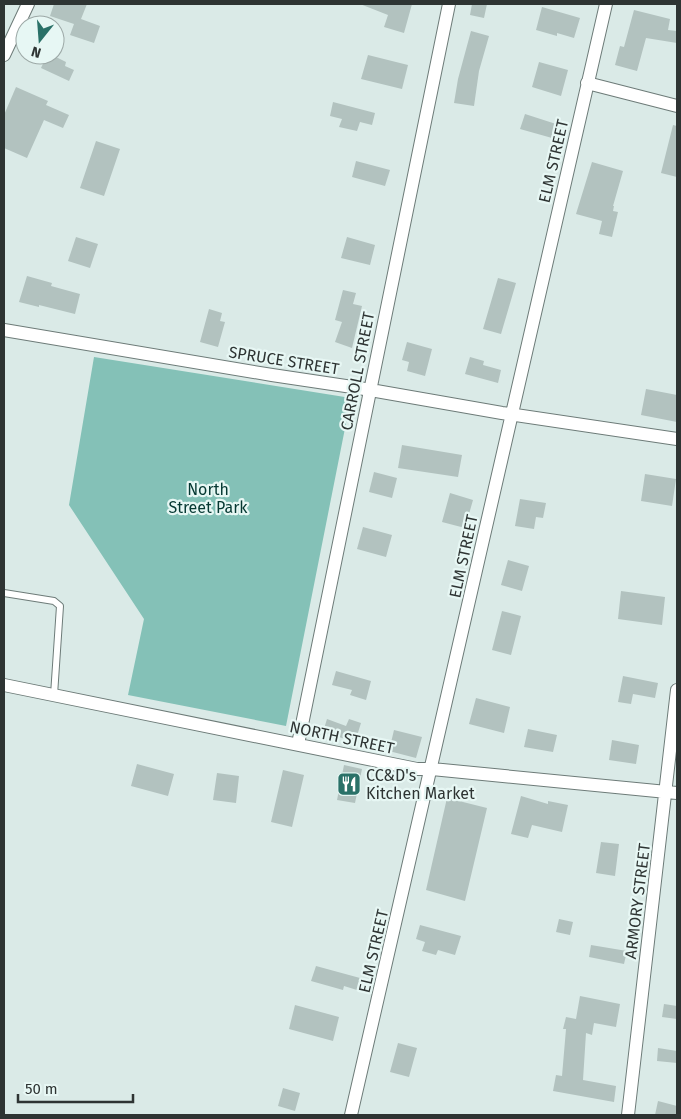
<svg xmlns="http://www.w3.org/2000/svg" width="681" height="1119" font-family="'Fira Sans',sans-serif">
  <rect width="100%" height="100%" fill="#daeae7"/>
  <path fill="#84c1b7" d="M 94,357 L 351,398 L 286,726 L 128,695 L 144,619 L 69,505 Z"/>
  <path fill="#b2c2bf" d="M 54,4 L 87,4 L 81,19 L 100,26 L 94,43 L 70,35 L 74,24 L 50,16 Z
    M 360,4 L 412,4 L 404,33 L 384,27 L 388,15 Z
    M 472,4 L 487,4 L 484,18 L 470,15 Z
    M 542,7 L 580,18 L 574,38 L 557,33 L 557,36 L 536,30 Z
    M 634,10 L 670,19 L 668,30 L 677,31 L 677,43 L 646,38 L 637,71 L 615,65 L 620,46 L 624,47 Z
    M 471,31 L 489,36 L 479,71 L 474,106 L 454,103 L 458,79 Z
    M 47,55 L 52,55 L 66,62 L 65,66 L 74,70 L 69,81 L 41,68 Z
    M 368,55 L 408,65 L 402,89 L 361,79 Z
    M 539,62 L 568,70 L 561,96 L 532,87 Z
    M 16,87 L 48,101 L 46,105 L 69,115 L 63,128 L 44,120 L 27,158 L 4,148 L 4,115 Z
    M 333,102 L 375,113 L 372,125 L 360,122 L 357,131 L 339,127 L 342,119 L 330,116 Z
    M 525,114 L 556,124 L 552,138 L 520,129 Z
    M 673,125 L 677,126 L 677,177 L 661,173 Z
    M 96,141 L 120,149 L 104,196 L 80,188 Z
    M 356,161 L 390,170 L 385,186 L 352,177 Z
    M 592,162 L 623,171 L 613,206 L 614,206 L 613,211 L 618,212 L 612,237 L 599,234 L 602,221 L 576,214 Z
    M 76,237 L 98,244 L 90,268 L 68,261 Z
    M 347,237 L 375,245 L 370,265 L 341,258 Z
    M 27,276 L 52,283 L 51,286 L 80,294 L 75,314 L 39,305 L 39,307 L 19,302 Z
    M 498,278 L 516,283 L 501,334 L 483,329 Z
    M 343,290 L 356,293 L 353,304 L 362,306 L 352,348 L 335,342 L 342,322 L 335,320 Z
    M 209,309 L 222,313 L 220,321 L 225,322 L 218,347 L 200,342 Z
    M 407,342 L 432,349 L 425,376 L 407,371 L 409,362 L 402,360 Z
    M 470,357 L 484,361 L 483,365 L 501,370 L 498,383 L 465,374 Z
    M 646,389 L 677,395 L 677,422 L 641,415 Z
    M 402,445 L 462,455 L 458,477 L 398,468 Z
    M 374,472 L 397,478 L 392,498 L 369,492 Z
    M 645,474 L 676,479 L 672,506 L 641,501 Z
    M 450,493 L 473,500 L 465,528 L 442,522 Z
    M 520,499 L 546,503 L 543,518 L 536,517 L 534,529 L 515,526 Z
    M 363,527 L 392,535 L 386,557 L 357,549 Z
    M 508,560 L 529,566 L 522,591 L 501,585 Z
    M 621,591 L 665,597 L 662,625 L 618,619 Z
    M 502,611 L 521,616 L 511,655 L 492,650 Z
    M 336,671 L 371,681 L 366,700 L 350,695 L 352,690 L 332,685 Z
    M 623,676 L 658,683 L 655,698 L 633,694 L 631,704 L 618,702 Z
    M 476,698 L 510,707 L 504,733 L 469,724 Z
    M 327,719 L 346,726 L 349,719 L 361,723 L 355,742 L 323,732 Z
    M 528,729 L 557,735 L 553,752 L 524,747 Z
    M 394,730 L 422,737 L 416,758 L 389,751 Z
    M 612,740 L 639,745 L 636,764 L 609,760 Z
    M 137,764 L 174,774 L 168,796 L 131,786 Z
    M 344,765 L 362,769 L 355,803 L 337,800 Z
    M 283,770 L 304,775 L 292,827 L 271,822 Z
    M 217,773 L 239,776 L 236,803 L 213,800 Z
    M 521,796 L 548,804 L 548,801 L 568,805 L 562,832 L 532,825 L 528,838 L 511,834 Z
    M 447,798 L 487,808 L 465,901 L 426,890 Z
    M 601,842 L 619,844 L 615,876 L 596,873 Z
    M 559,919 L 573,922 L 570,935 L 556,932 Z
    M 420,925 L 461,936 L 455,955 L 438,950 L 436,955 L 422,951 L 425,942 L 416,939 Z
    M 591,945 L 627,951 L 624,964 L 589,957 Z
    M 316,966 L 360,978 L 357,990 L 344,986 L 343,990 L 311,981 Z
    M 580,996 L 620,1004 L 616,1027 L 594,1023 L 592,1035 L 586,1033 L 583,1080 L 616,1086 L 614,1102 L 553,1091 L 556,1075 L 562,1076 L 566,1029 L 563,1029 L 566,1017 L 576,1019 Z
    M 664,1004 L 677,1006 L 677,1019 L 662,1017 Z
    M 295,1005 L 339,1017 L 333,1041 L 289,1029 Z
    M 398,1043 L 417,1048 L 409,1077 L 390,1072 Z
    M 658,1048 L 677,1051 L 677,1063 L 657,1061 Z
    M 283,1088 L 300,1093 L 295,1111 L 278,1106 Z
    M 658,1101 L 677,1106 L 677,1115 L 655,1115 Z"/>
  <g fill="none" stroke-linecap="round" stroke-linejoin="round">
    <g stroke="#6d7b78" stroke-width="8">
      <path id="service" d="M 4,593 L 54,601 L 60,606 L 54,695"/>
    </g>
    <g stroke="#6d7b78" stroke-width="14">
      <path id="minor" d="M 4,55 L 28,4
        M 587,83 L 677,106
        M 4,330 L 272,375 L 359,388 L 502,413 L 677,439
        M 4,685 L 417,769 L 432,769 L 677,793
        M 298,744 L 449,4
        M 351,1115 C 439,745 518,374 606,4
        M 628,1115 L 677,690"/>
    </g>
    <use href="#service" stroke="#fff" stroke-width="6"/>
    <use href="#minor" stroke="#fff" stroke-width="12"/>
  </g>
  <defs>
    <g id="restaurant-square" transform="scale(1.25)"><rect x="-9" y="-9" width="18" height="18" rx="4" fill="#2a7168" stroke="#e7f7f4"/><path d="M-5-6h1v4h1v-4h1v4h1v-4h1v5L-1.5 .5V6h-2V.5L-5-1ZM5-6V6H3V1.5H1.5Q1.5-4 5-6Z" fill="#fff"/></g>
  </defs>
  <g fill-rule="evenodd">
    <use href="#restaurant-square" x="349" y="784"/>
  </g>
  <g text-anchor="middle" stroke-width="4.5" stroke-linejoin="round" paint-order="stroke">
    <g font-size="16" fill="#2e3433" stroke="#e7f7f4">
      <text transform="translate(553 161) rotate(-77)" y="6">ELM STREET</text>
      <text transform="translate(284 360) rotate(9)" y="6">SPRUCE STREET</text>
      <text transform="translate(357 371) rotate(-79)" y="6">CARROLL STREET</text>
      <text transform="translate(463 556) rotate(-78)" y="6">ELM STREET</text>
      <text transform="translate(342 737) rotate(12)" y="6">NORTH STREET</text>
      <text transform="translate(637 901) rotate(-83)" y="6">ARMORY STREET</text>
      <text transform="translate(373 951) rotate(-77)" y="6">ELM STREET</text>
    </g>
    <g font-size="16" fill="#053832" stroke="#e7f7f4">
      <text x="208" y="495">North<tspan x="208" dy="18">Street Park</tspan></text>
    </g>
    <g font-size="16" fill="#2e3433" stroke="#e7f7f4" text-anchor="start">
      <text x="366" y="781">CC&amp;D's<tspan x="366" dy="18">Kitchen Market</tspan></text>
    </g>
  </g>
  <rect width="681" height="1119" fill="none" stroke="#2e3433" stroke-width="10"/>
  <g transform="translate(40 40) rotate(197)"><circle r="24" fill="#e7f7f4" stroke="#9da9a7"/>
  <path d="M0-4L9 19L0 12L-9 19Z" fill="#2a7168"/>
  <text y="-8" font-size="14" font-weight="bold" text-anchor="middle" fill="#2e3433">N</text>
  </g>
  <path d="M18 1094v8h115v-8" fill="none" stroke="#2e3433" stroke-width="2.5"/>
  <text x="25" y="1094" font-size="15" fill="#2e3433" stroke="#e7f7f4" stroke-width="4" paint-order="stroke">50 m</text>
</svg>
